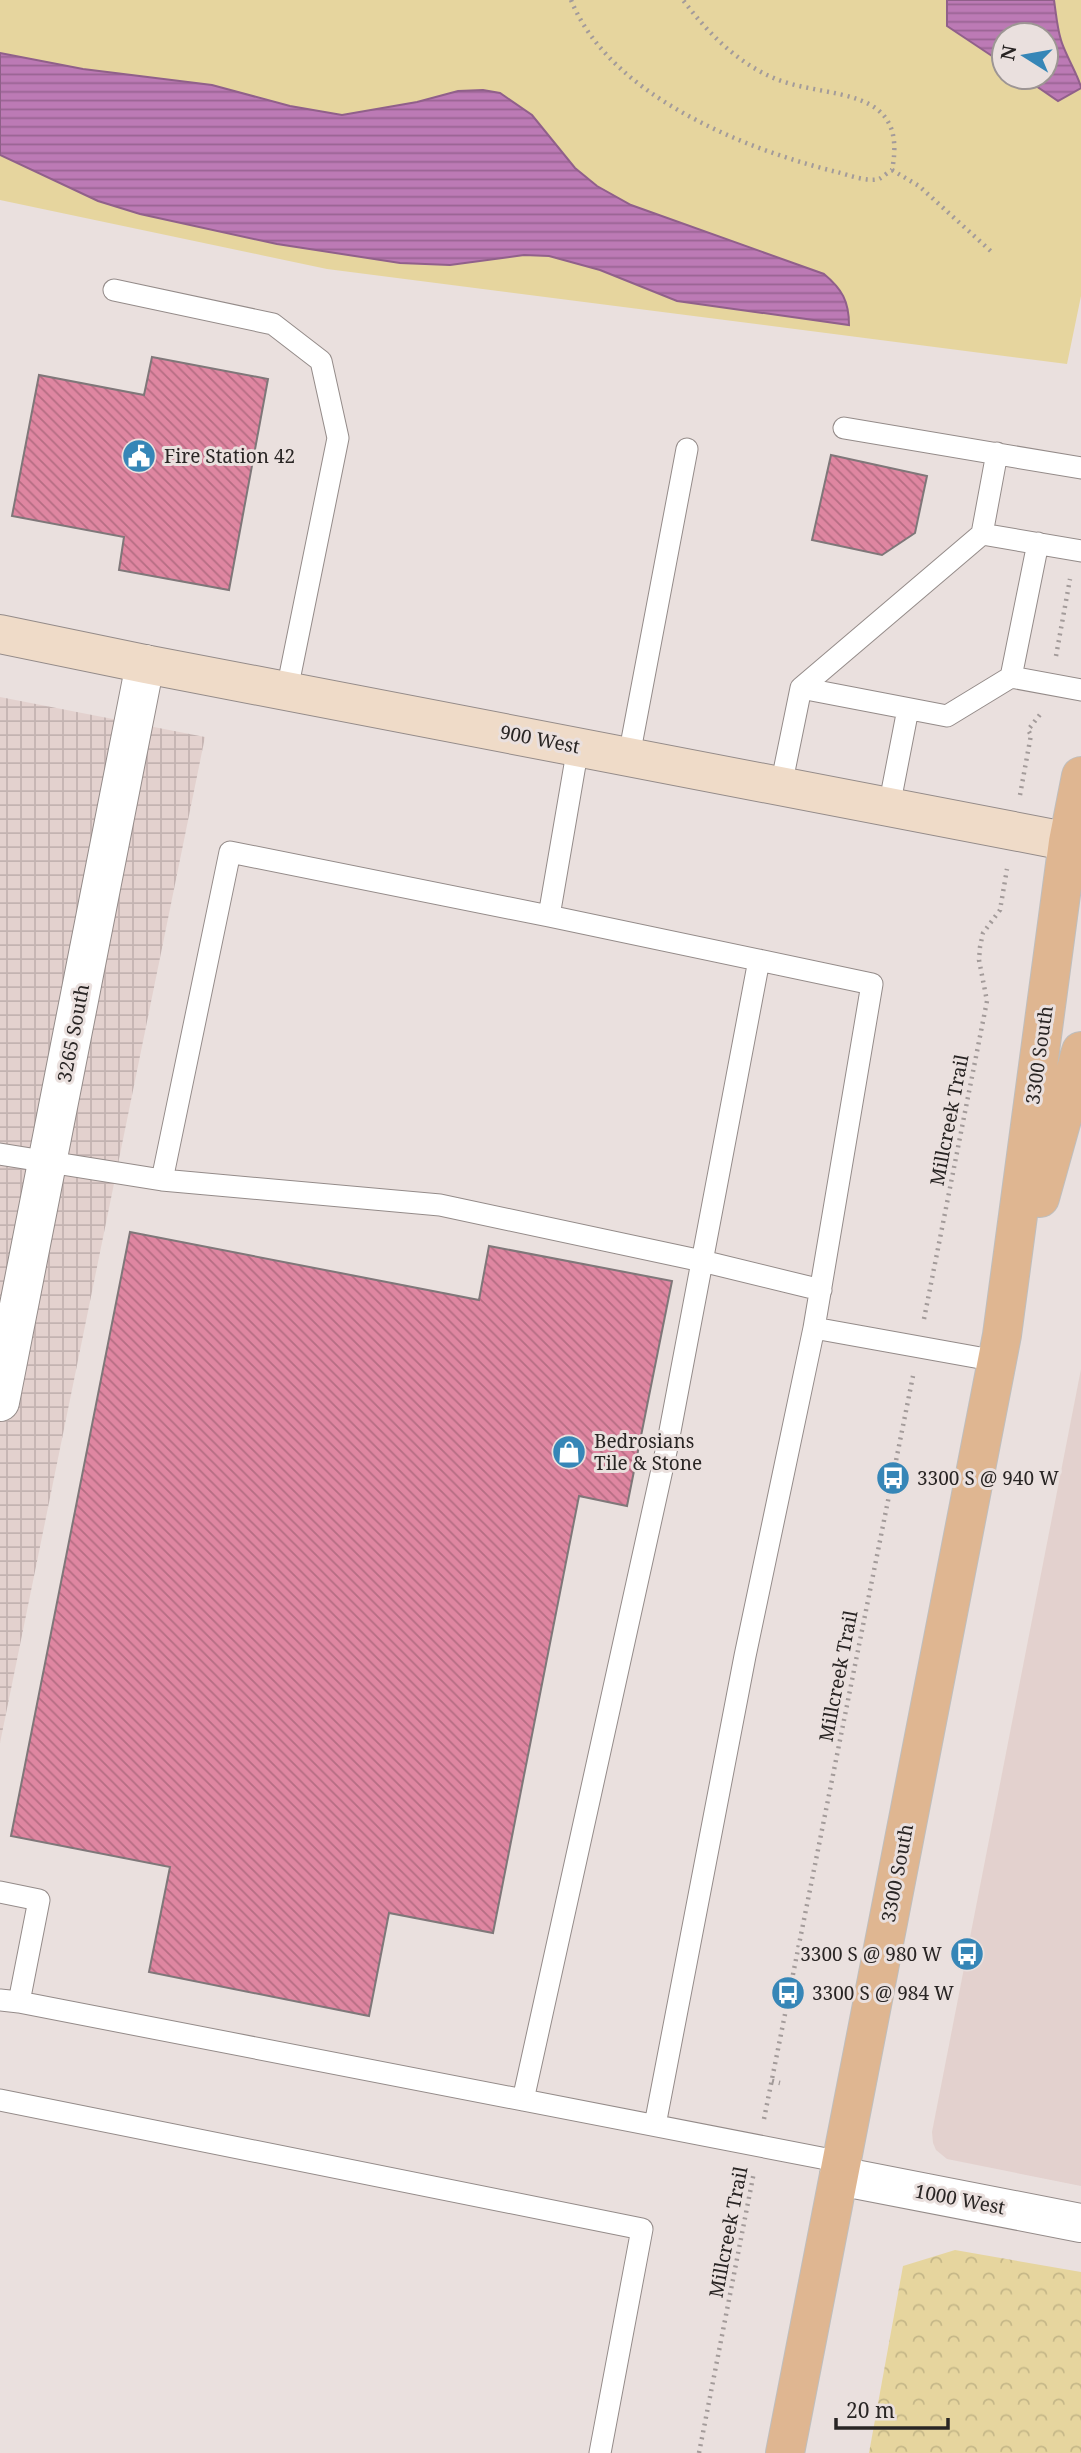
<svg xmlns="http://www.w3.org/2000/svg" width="1081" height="2453" font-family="'Noto Serif',serif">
  <defs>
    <pattern id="industrial-grid" width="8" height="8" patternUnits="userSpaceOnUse" patternTransform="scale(1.75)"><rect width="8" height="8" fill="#e3d1ce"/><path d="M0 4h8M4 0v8" fill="none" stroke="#c3b3b1"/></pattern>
    <pattern id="park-crowns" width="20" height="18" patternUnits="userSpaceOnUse" patternTransform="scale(1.75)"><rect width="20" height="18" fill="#e6d59e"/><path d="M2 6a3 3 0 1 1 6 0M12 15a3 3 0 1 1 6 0" fill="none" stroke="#c5b788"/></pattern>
    <pattern id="water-rules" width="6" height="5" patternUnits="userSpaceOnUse" patternTransform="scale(1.75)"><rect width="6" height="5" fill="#bc7ab5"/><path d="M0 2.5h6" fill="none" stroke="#996493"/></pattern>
    <pattern id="building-back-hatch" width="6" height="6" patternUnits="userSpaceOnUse" patternTransform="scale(1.75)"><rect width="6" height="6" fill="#df86a1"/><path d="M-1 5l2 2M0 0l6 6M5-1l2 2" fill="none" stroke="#b56d83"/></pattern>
  </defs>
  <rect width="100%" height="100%" fill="#eae0de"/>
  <path fill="#e3d1ce" d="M 1081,1369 L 1081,2186 L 947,2159 L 936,2150 L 933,2143 L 932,2132 Z"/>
  <path fill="url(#industrial-grid)" d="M 0,697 L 205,737 L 0,1743 Z"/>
  <path fill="#e6d59e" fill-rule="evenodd" d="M 0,0 L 1081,0 L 1081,296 L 1067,364 L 327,269 L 0,200 ZM 1004,35 L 1046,35 L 1046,77 L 1004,77 Z"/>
  <path fill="url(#park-crowns)" d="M 955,2250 L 1081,2272 L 1081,2453 L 869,2453 L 903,2266 Z"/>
  <path fill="url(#water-rules)" stroke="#90608a" stroke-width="2" d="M 947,0 L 1054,0 C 1056,13 1057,27 1061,40 C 1064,52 1081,81 1081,88 L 1058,101 L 1023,77 L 1046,77 L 1046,35 L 1004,35 L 1004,64 L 947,26 Z
    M 0,53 L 83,69 L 212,85 L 290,106 L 342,115 L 417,102 L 458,91 L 483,90 L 500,93 L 532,115 L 575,168 L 597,186 L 631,205 L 824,274 C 842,289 849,301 849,325 L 677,301 L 600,270 L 549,256 L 524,255 L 450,265 L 400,263 L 277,244 L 140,214 L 98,201 L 0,155 Z"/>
  <path fill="url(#building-back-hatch)" stroke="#7f7779" stroke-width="2" d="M 152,357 L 268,379 L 229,590 L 119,570 L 124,537 L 12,516 L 39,375 L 144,395 Z
    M 831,455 L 927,476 L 915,533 L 882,555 L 812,540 Z
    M 130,1232 L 479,1300 L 489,1246 L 672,1281 L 627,1506 L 579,1496 L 493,1933 L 389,1913 L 369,2016 L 149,1972 L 170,1867 L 11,1836 Z"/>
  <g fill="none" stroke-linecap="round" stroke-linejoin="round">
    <g stroke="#948b89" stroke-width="23">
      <path id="service" d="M 114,290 L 273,324 L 321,361 L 338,438 L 287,690
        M 844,428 L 1081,468
        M 982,534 L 1081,551
        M 1011,677 L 1038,543
        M 801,688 L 947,716 L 1011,677 L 1081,690
        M 629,756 L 687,449
        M 781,786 L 801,688 L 982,534 L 997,453
        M 889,807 L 908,709
        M 549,916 L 578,747
        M 0,1154 L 162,1180 L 230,852 L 549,916 L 872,984 L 814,1328 L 997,1361
        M 162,1180 L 440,1205 L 702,1261 L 821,1290
        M 0,1892 L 39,1900 L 19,2002 L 0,2000
        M 19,2002 L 842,2162
        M 0,2100 L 642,2229 L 600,2453
        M 523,2100 L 667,1447 L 759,960
        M 655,2125 L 745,1656 L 814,1328"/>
    </g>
    <g stroke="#948b89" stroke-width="40">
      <path id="minor" d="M 0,1402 L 145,664
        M 839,2176 L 1081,2223"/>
    </g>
    <g stroke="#948b89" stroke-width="40">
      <path id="secondary" d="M 0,634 L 145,664 L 1081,844"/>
    </g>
    <g stroke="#bfbebd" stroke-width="40">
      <path id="primary" d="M 1040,1198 L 1081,1051
        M 785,2453 L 1002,1335 L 1068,842 L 1081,776"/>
    </g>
    <path stroke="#a39b9a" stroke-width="4.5" stroke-dasharray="2 5" stroke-linecap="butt" d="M 571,0 C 582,27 600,50 621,69 C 677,120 764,154 837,172 C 849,175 866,182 879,179 C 883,177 888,172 892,170 C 909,84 829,100 776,79 C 737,63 708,33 683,0
      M 892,170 L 919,186 L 994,254
      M 1056,656 L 1070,579
      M 1020,795 L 1031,735 L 1028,730 L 1042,712
      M 924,1319 L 987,1001 L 979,960 L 980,947 L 983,933 L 1000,910 L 1007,869
      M 772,2081 L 780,2083
      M 764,2119 L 913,1376
      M 699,2453 L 754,2172"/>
    <use href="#service" stroke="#fff" stroke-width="21"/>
    <use href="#minor" stroke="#fff" stroke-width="38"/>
    <use href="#secondary" stroke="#efdbc8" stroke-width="38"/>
    <use href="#primary" stroke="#dfb691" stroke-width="38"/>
  </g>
  <defs>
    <g id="civic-disc" transform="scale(1.75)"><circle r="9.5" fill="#3686b7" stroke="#eae0de"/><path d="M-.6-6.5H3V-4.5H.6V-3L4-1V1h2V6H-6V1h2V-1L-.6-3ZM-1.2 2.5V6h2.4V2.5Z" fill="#fff"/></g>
    <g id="shop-disc" transform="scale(1.75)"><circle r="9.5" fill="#3686b7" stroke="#eae0de"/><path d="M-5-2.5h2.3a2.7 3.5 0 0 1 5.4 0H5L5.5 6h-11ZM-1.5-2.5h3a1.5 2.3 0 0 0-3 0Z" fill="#fff"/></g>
    <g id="bus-disc" transform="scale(1.75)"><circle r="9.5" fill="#3686b7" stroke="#eae0de"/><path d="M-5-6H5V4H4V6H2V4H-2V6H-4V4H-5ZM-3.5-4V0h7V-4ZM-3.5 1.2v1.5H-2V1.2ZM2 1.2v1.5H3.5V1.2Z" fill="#fff"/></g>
  </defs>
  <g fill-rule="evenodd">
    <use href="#civic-disc" x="139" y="456"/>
    <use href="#shop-disc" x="569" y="1452"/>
    <use href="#bus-disc" x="893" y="1478"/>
    <use href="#bus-disc" x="967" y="1954"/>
    <use href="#bus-disc" x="788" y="1993"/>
  </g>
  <g text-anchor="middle" stroke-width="6" stroke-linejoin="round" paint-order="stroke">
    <g font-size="19" fill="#292524" stroke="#eae0de" text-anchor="start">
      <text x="164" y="463">Fire Station 42</text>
      <text x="594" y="1448">Bedrosians<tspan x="594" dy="22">Tile &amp; Stone</tspan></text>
      <text x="917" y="1485">3300 S @ 940 W</text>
      <text x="942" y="1961" text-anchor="end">3300 S @ 980 W</text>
      <text x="812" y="2000">3300 S @ 984 W</text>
    </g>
    <g font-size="19" fill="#292524" stroke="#eae0de">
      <text transform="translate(540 739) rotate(11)" y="7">900 West</text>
      <text transform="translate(73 1033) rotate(-79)" y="7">3265 South</text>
      <text transform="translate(1039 1055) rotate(-82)" y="7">3300 South</text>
      <text transform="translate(949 1120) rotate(-79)" y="7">Millcreek Trail</text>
      <text transform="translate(838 1676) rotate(-79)" y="7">Millcreek Trail</text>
      <text transform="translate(897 1873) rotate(-79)" y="7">3300 South</text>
      <text transform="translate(960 2199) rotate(11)" y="7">1000 West</text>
      <text transform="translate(728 2232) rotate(-79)" y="7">Millcreek Trail</text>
    </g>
  </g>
  <g transform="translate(1025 56) rotate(281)"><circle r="33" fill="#eae0de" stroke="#9d9594" stroke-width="2"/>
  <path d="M0-5L12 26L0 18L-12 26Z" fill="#3686b7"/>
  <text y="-10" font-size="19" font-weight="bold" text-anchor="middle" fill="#292524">N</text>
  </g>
  <path d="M836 2418v10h112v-10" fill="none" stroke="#292524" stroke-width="3.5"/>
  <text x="846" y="2418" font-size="21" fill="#292524" stroke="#eae0de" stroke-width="5" paint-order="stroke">20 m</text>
</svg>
